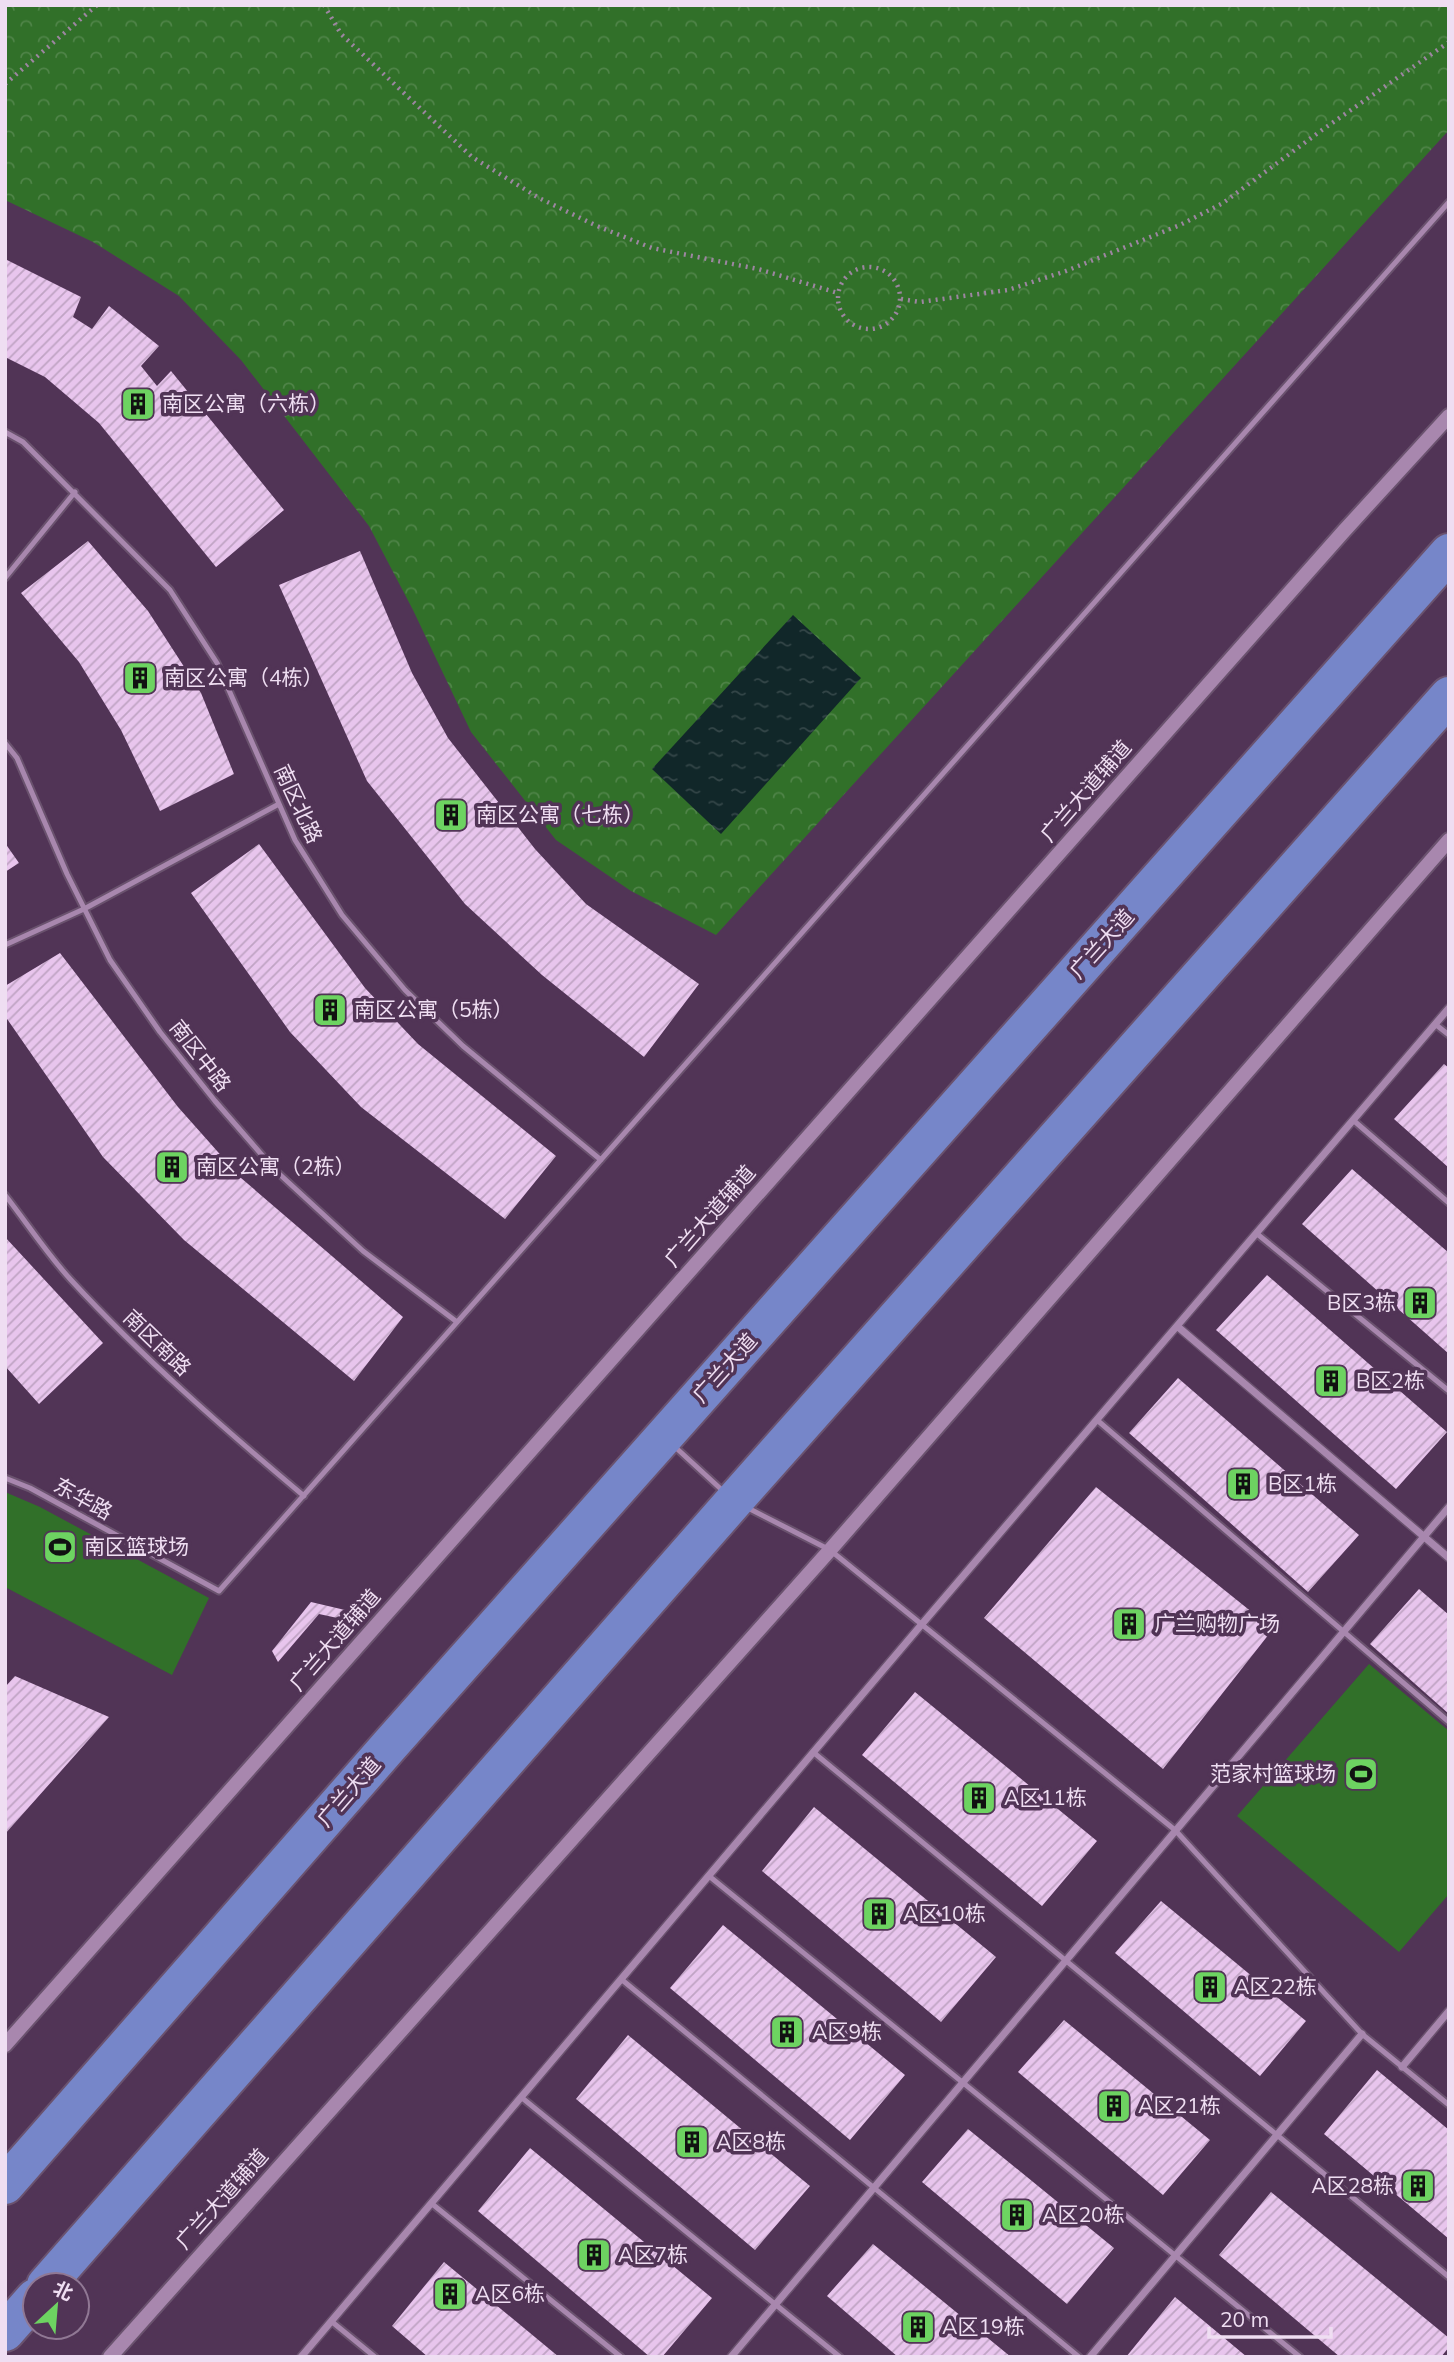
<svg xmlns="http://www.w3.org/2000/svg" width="1454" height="2362" font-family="Mulish,'Noto Sans SC',sans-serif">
  <defs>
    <pattern id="forest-crowns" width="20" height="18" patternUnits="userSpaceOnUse" patternTransform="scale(1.75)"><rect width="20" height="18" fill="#317029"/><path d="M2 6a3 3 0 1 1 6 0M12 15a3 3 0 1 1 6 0" fill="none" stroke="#4f8448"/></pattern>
    <pattern id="water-ripples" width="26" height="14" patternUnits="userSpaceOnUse" patternTransform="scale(1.75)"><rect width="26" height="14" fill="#112729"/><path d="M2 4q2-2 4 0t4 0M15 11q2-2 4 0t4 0" fill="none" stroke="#344648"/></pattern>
    <pattern id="building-hatch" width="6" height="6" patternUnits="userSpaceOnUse" patternTransform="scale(1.75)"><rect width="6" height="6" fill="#e8c5ed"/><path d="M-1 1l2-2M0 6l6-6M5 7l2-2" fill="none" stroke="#c0a4c4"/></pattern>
  </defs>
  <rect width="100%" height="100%" fill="#513456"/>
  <path fill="url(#forest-crowns)" d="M 5,5 L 1449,5 L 1449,130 L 716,935 L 631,891 L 556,840 L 471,732 L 413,610 L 369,526 L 241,360 L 179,296 L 93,242 L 5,200 Z"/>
  <path fill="#317029" d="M 5,1492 L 40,1507 L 209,1598 L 172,1675 L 5,1587 Z
    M 1369,1664 L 1449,1731 L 1449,1894 L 1399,1952 L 1237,1816 Z"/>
  <path fill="url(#water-ripples)" d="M 793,615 L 861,678 L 721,834 L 652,769 Z"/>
  <path fill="url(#building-hatch)" d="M 5,259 L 81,297 L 73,317 L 92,329 L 109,306 L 159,346 L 141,366 L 157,386 L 171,371 L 284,510 L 216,567 L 99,423 L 45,377 L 5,357 Z
    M 88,541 L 148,611 L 201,693 L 234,774 L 160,811 L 121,730 L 79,662 L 21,593 Z
    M 360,551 L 412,673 L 448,738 L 535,849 L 586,904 L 699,984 L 644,1057 L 542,975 L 465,904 L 367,781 L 279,585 Z
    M 5,843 L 19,863 L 5,872 Z
    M 259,844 L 365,988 L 418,1044 L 556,1156 L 505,1219 L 361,1107 L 290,1032 L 191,893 Z
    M 60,953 L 178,1107 L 241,1178 L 403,1317 L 354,1381 L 184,1240 L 103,1157 L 5,1016 L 5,986 Z
    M 1444,1064 L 1449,1068 L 1449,1168 L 1394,1119 Z
    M 1352,1169 L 1449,1253 L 1449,1354 L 1302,1224 Z
    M 5,1237 L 103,1343 L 39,1404 L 5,1366 Z
    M 1267,1275 L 1447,1432 L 1396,1489 L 1216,1330 Z
    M 1178,1378 L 1359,1535 L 1308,1592 L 1129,1433 Z
    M 1096,1487 L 1273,1629 L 1163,1769 L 984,1618 Z
    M 1419,1589 L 1449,1615 L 1449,1714 L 1370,1644 Z
    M 311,1602 L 345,1610 L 342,1619 L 319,1614 L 278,1662 L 272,1651 Z
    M 15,1676 L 109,1717 L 5,1834 L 5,1687 Z
    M 915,1692 L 1097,1841 L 1042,1906 L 862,1755 Z
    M 814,1807 L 996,1957 L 941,2022 L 762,1871 Z
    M 1161,1901 L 1306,2021 L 1260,2076 L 1115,1953 Z
    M 723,1925 L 905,2075 L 850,2140 L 670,1988 Z
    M 1064,2020 L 1210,2140 L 1163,2195 L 1018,2072 Z
    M 628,2035 L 810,2186 L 755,2250 L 576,2099 Z
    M 1377,2070 L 1449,2130 L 1449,2239 L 1324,2134 Z
    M 968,2129 L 1114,2248 L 1067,2304 L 922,2182 Z
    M 530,2148 L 712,2298 L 662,2357 L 650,2357 L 478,2211 Z
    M 1271,2192 L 1449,2338 L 1449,2347 L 1441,2357 L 1340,2357 L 1219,2255 Z
    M 873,2244 L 1011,2357 L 898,2357 L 827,2296 Z
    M 444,2262 L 559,2357 L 428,2357 L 392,2326 Z
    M 1175,2297 L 1247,2357 L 1126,2357 Z"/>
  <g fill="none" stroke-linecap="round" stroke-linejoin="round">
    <g stroke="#6a526e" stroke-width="9">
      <path id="lane" d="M 5,432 L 23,442 L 170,590 L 217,663 L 295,840 L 342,915 L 405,990 L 463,1046 L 601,1160
        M 5,578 L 75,492
        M 5,743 L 17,758 L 67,874 L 110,960 L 160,1032 L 215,1101 L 275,1170 L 363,1251 L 457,1322
        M 5,945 L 84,909 L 279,804
        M 1435,1024 L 1449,1035
        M 1353,1120 L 1449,1203
        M 5,1195 C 27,1223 47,1254 71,1280 C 143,1358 223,1428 304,1496
        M 1256,1233 L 1449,1391
        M 1097,1420 L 1449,1722
        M 674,1446 L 723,1491
        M 5,1478 L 30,1488 L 219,1591 L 1449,202
        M 746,1507 L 830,1550 L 1175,1830 L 1362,2034 L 1449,2105
        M 813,1752 L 1449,2277
        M 709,1876 L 1300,2357
        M 621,1979 L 1079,2357
        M 521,2097 L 840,2357
        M 431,2203 L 621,2357
        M 331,2321 L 375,2357"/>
    </g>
    <g stroke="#6a526e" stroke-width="10">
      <path id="street" d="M 1177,1326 L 1449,1558
        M 1402,2067 L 1449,2011
        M 301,2357 L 922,1624 L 1449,1008
        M 731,2357 L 1449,1507
        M 1090,2357 L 1362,2034"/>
    </g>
    <g stroke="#6a526e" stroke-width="18">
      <path id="secondary" d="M 5,2045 L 1344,531 L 1449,416
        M 110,2357 L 830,1550 L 1449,840"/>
    </g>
    <g stroke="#6a526e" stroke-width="42">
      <path id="primary" d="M 5,2185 L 389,1746 L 1449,553
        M 46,2285 L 734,1501 L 1449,696
        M 5,2332 L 35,2298"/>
    </g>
    <path stroke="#9d86a1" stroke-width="4.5" stroke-dasharray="2 5" stroke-linecap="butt" d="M 324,5 L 341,34 L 472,157 L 539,198 L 597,226 L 652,248 L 758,269 L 838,293
      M 5,84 L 97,5
      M838 298a31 31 0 1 1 62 0a31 31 0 1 1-62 0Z
      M 901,299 L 920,302 L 1008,290 L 1066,271 L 1180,225 L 1223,203 L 1322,130 L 1449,42"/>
    <use href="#lane" stroke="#a887ae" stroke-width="5"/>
    <use href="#street" stroke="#a887ae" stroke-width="7"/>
    <use href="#secondary" stroke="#a887ae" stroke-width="14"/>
    <use href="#primary" stroke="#7686c9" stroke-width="38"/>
  </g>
  <defs>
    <g id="building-square" transform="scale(1.75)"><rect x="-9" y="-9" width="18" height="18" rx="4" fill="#6dd361" stroke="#513456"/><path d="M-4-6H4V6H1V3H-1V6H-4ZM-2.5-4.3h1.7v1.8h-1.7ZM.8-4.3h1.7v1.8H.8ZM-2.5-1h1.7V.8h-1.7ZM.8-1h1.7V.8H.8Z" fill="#111"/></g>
    <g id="stadium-square" transform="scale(1.75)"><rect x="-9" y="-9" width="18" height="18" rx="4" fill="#6dd361" stroke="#513456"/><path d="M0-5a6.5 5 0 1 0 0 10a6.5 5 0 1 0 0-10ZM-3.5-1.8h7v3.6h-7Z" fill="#111"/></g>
  </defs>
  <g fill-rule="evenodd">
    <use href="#building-square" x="138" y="404"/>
    <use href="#building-square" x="140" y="678"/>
    <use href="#building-square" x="451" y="815"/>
    <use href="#building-square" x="330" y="1010"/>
    <use href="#building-square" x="172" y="1167"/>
    <use href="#building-square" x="1420" y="1303"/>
    <use href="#building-square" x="1331" y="1381"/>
    <use href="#building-square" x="1243" y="1484"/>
    <use href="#stadium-square" x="60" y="1547"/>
    <use href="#building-square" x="1129" y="1624"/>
    <use href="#stadium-square" x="1361" y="1774"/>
    <use href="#building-square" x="979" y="1798"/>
    <use href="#building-square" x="879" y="1914"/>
    <use href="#building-square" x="1210" y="1987"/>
    <use href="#building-square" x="787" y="2032"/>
    <use href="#building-square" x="1114" y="2106"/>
    <use href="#building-square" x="692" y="2142"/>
    <use href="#building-square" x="1418" y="2186"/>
    <use href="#building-square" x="1017" y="2215"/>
    <use href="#building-square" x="594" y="2255"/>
    <use href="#building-square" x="450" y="2294"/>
    <use href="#building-square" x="918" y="2327"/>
  </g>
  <g text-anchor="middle" stroke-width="7" stroke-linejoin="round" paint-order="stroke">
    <g font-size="21" fill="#efdef2" stroke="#513456" text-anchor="start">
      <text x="162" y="411">南区公寓（六栋）</text>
      <text x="164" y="685">南区公寓（4栋）</text>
      <text x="476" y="822">南区公寓（七栋）</text>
      <text x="354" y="1017">南区公寓（5栋）</text>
      <text x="196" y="1174">南区公寓（2栋）</text>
      <text x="1396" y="1310" text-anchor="end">B区3栋</text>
      <text x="1356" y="1388">B区2栋</text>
      <text x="1268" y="1491">B区1栋</text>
      <text x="84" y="1554">南区篮球场</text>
      <text x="1154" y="1631">广兰购物广场</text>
      <text x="1336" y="1781" text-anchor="end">范家村篮球场</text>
      <text x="1004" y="1805">A区11栋</text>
      <text x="903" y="1921">A区10栋</text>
      <text x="1234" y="1994">A区22栋</text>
      <text x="812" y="2039">A区9栋</text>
      <text x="1138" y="2113">A区21栋</text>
      <text x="716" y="2149">A区8栋</text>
      <text x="1394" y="2193" text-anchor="end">A区28栋</text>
      <text x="1042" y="2222">A区20栋</text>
      <text x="618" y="2262">A区7栋</text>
      <text x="475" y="2301">A区6栋</text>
      <text x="942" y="2334">A区19栋</text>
    </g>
    <g font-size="21" fill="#efdef2" stroke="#513456">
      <text transform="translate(1086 791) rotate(-49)" y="7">广兰大道辅道</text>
      <text transform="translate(298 804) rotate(65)" y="7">南区北路</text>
      <text transform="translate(1102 944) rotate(-48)" y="7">广兰大道</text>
      <text transform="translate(200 1056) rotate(52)" y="7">南区中路</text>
      <text transform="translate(710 1216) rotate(-49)" y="7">广兰大道辅道</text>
      <text transform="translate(157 1343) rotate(44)" y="7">南区南路</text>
      <text transform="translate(725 1368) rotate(-48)" y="7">广兰大道</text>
      <text transform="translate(83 1499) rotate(29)" y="7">东华路</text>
      <text transform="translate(335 1640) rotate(-49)" y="7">广兰大道辅道</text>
      <text transform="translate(349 1792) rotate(-49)" y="7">广兰大道</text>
      <text transform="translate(222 2199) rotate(-48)" y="7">广兰大道辅道</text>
    </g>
  </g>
  <rect width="1454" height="2362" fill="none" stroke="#efdef2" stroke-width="14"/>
  <g transform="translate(56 2306) rotate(26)"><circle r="33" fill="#513456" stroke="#907894" stroke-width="2"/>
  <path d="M0-5L12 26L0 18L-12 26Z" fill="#6dd361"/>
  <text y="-10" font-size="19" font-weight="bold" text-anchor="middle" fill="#efdef2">北</text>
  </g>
  <path d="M1209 2327v10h122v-10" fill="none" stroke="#efdef2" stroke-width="3.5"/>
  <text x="1220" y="2327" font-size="21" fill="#efdef2" stroke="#513456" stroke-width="5" paint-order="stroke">20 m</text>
</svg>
